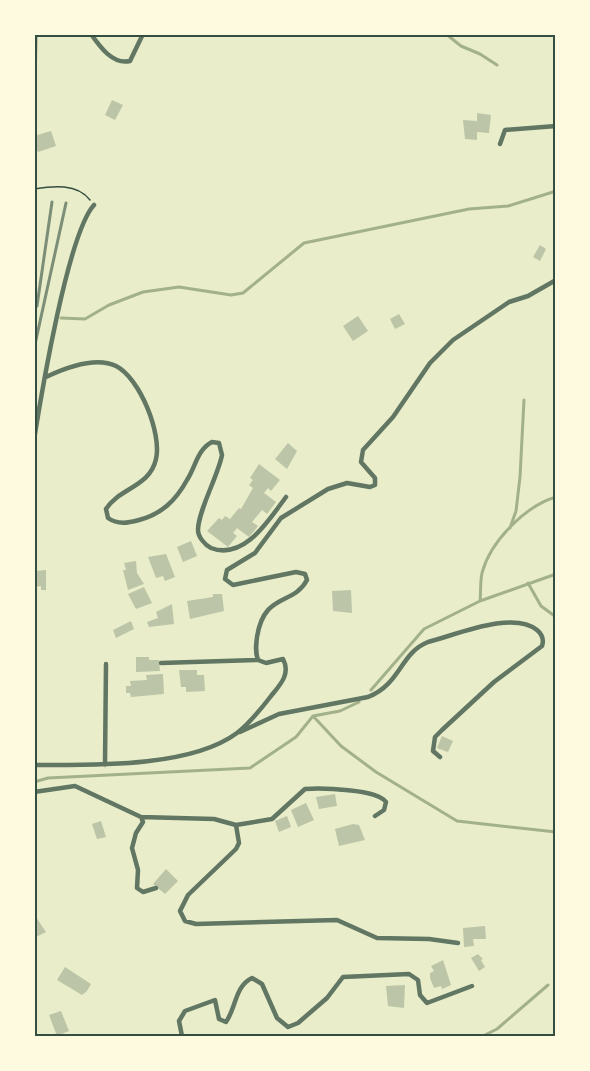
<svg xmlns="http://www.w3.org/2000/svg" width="590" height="1071" font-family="Poppins,sans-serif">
  <rect width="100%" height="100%" fill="#e9edc9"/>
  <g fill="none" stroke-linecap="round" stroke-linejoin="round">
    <path stroke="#a3b18a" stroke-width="3" d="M 446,34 L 461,46 L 480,54 L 497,65
      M 61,318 L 85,319 L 109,305 L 143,292 L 179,287 L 231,295 L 243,293 L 304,243 L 469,209 L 508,206 L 553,192
      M 510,528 L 516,511 L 520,477 L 524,400
      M 528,583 L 541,606 L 556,617
      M 480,601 C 481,592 480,582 482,573 C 490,542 525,506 556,497
      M 371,690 L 424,629 L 480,601 L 556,574
      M 313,716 L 341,746 L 376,772 L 457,821 L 556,832
      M 34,782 L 48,778 L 250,768 L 296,737 L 313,716 L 340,711 L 359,702
      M 483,1036 L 497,1029 L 548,985"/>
  </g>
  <path fill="#bcc5a7" d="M 112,100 L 123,105 L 115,120 L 105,115 Z
    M 477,113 L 491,115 L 489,133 L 477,132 L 477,140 L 465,139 L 463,120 L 477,121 Z
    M 51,131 L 56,146 L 38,152 L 35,146 L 34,136 Z
    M 540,245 L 546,249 L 540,261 L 533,257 Z
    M 399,314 L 405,324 L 395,329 L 390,319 Z
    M 358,316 L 368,331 L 353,341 L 343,326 Z
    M 288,443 L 297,451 L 287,469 L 275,459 Z
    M 259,464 L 280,480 L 271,491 L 268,488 L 264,493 L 276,502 L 267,514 L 262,510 L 252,522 L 258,526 L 249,537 L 237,528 L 233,533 L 237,536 L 228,547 L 207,531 L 219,518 L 222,520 L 225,516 L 230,519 L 239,508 L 241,509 L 253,488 L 249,485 L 253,480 L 250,478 Z
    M 191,541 L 197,556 L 183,562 L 177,547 Z
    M 166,554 L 175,577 L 165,581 L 163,576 L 156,578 L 148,557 Z
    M 136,561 L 137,573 L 144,584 L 128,590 L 123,570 L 126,570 L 124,563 Z
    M 46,570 L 46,590 L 41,590 L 41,586 L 34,587 L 34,571 Z
    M 144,587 L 152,603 L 136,609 L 128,594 Z
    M 351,590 L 352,613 L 333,611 L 332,591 Z
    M 213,594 L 222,594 L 224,611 L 190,619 L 187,601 L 213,597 Z
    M 172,604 L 174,624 L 149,627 L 147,622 L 158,618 L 156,612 Z
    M 131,621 L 134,629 L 116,638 L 113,630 Z
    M 136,657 L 149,657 L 149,660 L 159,660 L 160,671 L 136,672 Z
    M 179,670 L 197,670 L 197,675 L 204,675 L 205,691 L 186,692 L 186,687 L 181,687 Z
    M 163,674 L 164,694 L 131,697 L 130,693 L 126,693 L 126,686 L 131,686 L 130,681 L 147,680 L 146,675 Z
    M 442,736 L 453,741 L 448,752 L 437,748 Z
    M 335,794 L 337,806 L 319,809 L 316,797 Z
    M 306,803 L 314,820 L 298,827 L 291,810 Z
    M 287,816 L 291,827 L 279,832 L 275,821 Z
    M 101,821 L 106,837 L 97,839 L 92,824 Z
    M 353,824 L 359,825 L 365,840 L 339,846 L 335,829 Z
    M 166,869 L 178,881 L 165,894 L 153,884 Z
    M 34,914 L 46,932 L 34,938 Z
    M 485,926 L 486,939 L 473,939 L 474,946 L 464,947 L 463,928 Z
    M 478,954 L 483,959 L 481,960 L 485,967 L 479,971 L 471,958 Z
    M 443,960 L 451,985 L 442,989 L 441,986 L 434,988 L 430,978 L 430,973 L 434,971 L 431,966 Z
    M 65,967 L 91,984 L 87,991 L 82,995 L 57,980 Z
    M 405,985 L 404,1008 L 388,1006 L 386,986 Z
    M 61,1011 L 69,1031 L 57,1036 L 49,1015 Z"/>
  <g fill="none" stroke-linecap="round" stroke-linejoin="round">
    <path stroke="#344e41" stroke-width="1.5" d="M 34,189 C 53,186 77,183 90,200"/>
    <path stroke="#617663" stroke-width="4.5" d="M 91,34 C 100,47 113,65 130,61 L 143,34
      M 500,144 L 505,130 L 556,126
      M 46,377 C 65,368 95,356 116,366 C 140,378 162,434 156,459 C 150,487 119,488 106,509 L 108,518 C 118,525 128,523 139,520 C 162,514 176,500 187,480 C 196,466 197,450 212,442 L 219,443 L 222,455 C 218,476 198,511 198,530 C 198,537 205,545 211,548 C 245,561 270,518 286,497
      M 34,440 C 41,396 68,233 94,205
      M 161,663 L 258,660
      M 240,732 L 279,714 L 368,697 C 401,684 400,653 428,642 C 456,635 513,610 537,630 C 543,635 544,640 542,646 L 494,682 L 442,730 L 435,737 L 433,751 L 440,757
      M 34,765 C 91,765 190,768 237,733 C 250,723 261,709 271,696 C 280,685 291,674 283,659 L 266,663 L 258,660 C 255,652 256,645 257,637 C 264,592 293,606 307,580 L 305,574 L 296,572 L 233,585 L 225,579 L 227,570 L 255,553 L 281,518 L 328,489 L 347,483 L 370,487 L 375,485 L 375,478 L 361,462 L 363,450 L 393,417 L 430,363 L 453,340 L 509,302 L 528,296 L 556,280
      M 105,765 L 106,664
      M 34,792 L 75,786 L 141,817 L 214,819 L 236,825 L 272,819 L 305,789 C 322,788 377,789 386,802 L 384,810 L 375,816
      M 141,817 L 143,822 L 136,833 L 132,848 L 138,870 L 137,888 L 143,892 L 156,888
      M 236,825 L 239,843 L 236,849 L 188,895 L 180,911 L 185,921 L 196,924 L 337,920 L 377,938 L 429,939 L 458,943
      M 182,1036 L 179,1021 L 185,1011 L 215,1000 L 219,1019 L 226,1022 C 236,1008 235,986 252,978 L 262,984 L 277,1018 L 288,1027 L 298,1023 L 327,998 L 343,977 L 409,974 L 418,980 L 420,995 L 427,1003 L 472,986"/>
    <path stroke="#7c8e77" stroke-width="3" d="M 35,92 L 36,34
      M 37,306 L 52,202
      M 34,349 L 66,203"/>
  </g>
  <rect width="590" height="1071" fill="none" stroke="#fefae0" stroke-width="72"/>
  <rect x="36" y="36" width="518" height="999" fill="none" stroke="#344e41" stroke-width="2"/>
</svg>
